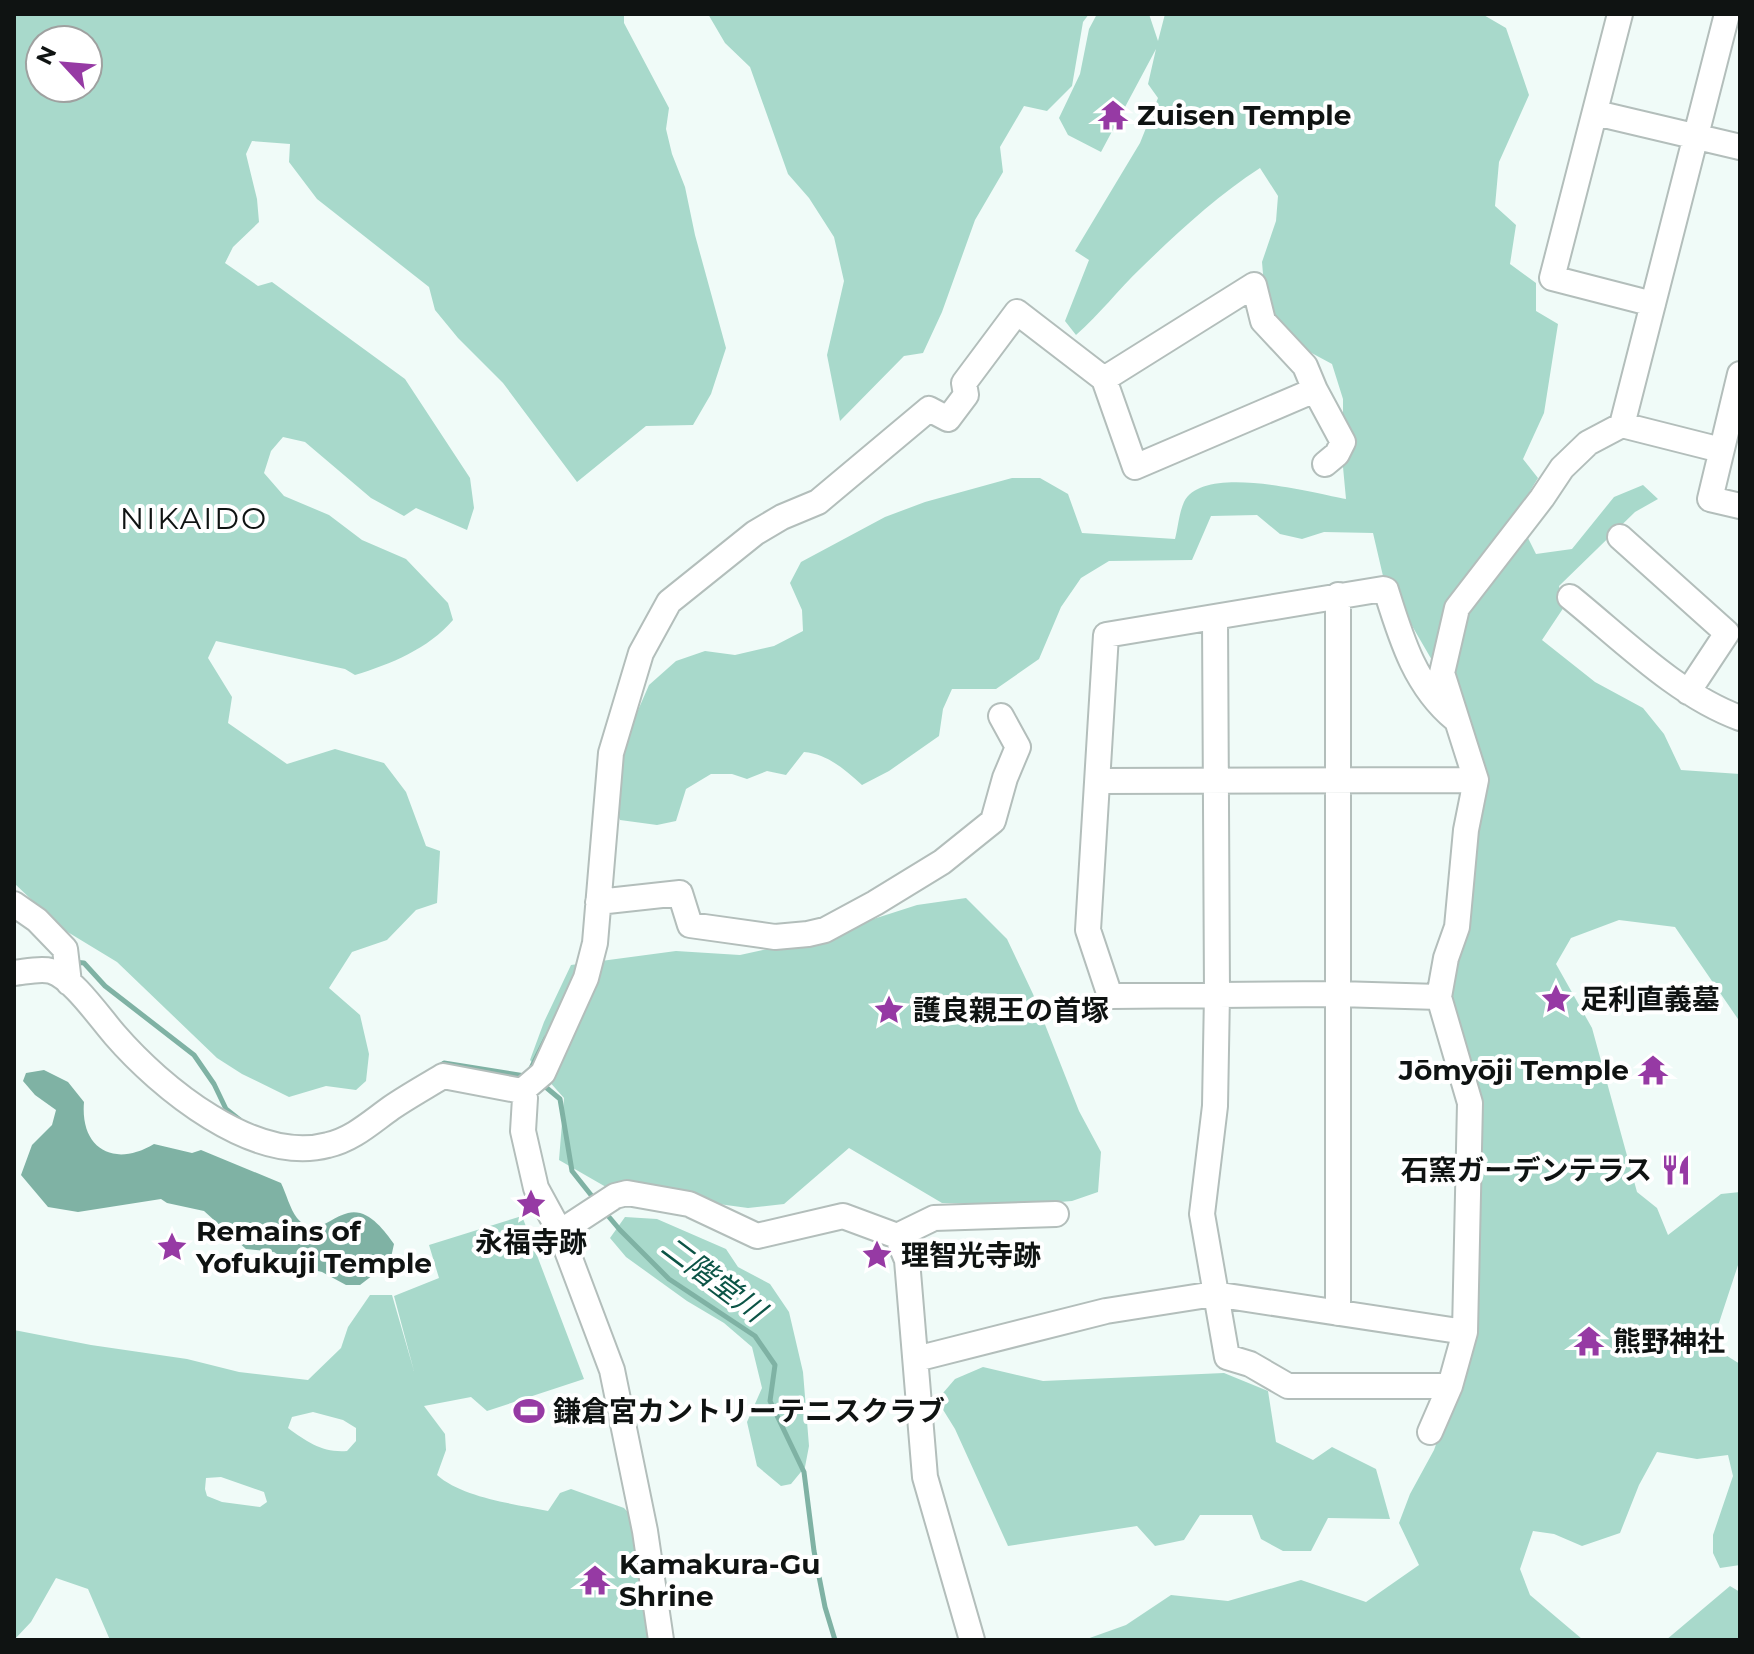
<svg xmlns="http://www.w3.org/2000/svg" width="1754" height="1654" font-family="Montserrat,'Noto Sans JP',sans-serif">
  <rect width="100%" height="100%" fill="#f0fbf8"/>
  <path fill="#a8d9cb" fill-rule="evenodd" d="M 14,14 L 624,14 L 624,23 L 669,108 L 666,129 L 672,154 L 685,187 L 695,235 L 726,348 L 711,394 L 693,425 L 646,426 L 577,482 L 503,383 L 458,338 L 435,310 L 429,287 L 317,199 L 289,162 L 290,144 L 252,141 L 246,154 L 257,199 L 259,222 L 233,247 L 225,263 L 258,286 L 272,282 L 405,379 L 470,478 L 474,508 L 467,530 L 416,508 L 404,516 L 371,498 L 305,442 L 283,437 L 271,451 L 264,473 L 284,496 L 329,515 L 362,540 L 406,559 L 448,603 L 453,620 C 428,649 391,664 355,675 L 345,669 L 216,641 L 208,658 L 232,697 L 228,723 L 287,764 L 335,749 L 384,763 L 406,792 L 426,846 L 440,851 L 437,903 L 416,910 L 387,940 L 352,952 L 329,988 L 360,1015 L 369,1054 L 366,1081 L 356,1090 L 326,1086 L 289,1097 L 242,1074 L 217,1058 L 117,962 L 61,928 L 14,883 ZM 40,40 L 88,40 L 88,88 L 40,88 Z
    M 708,14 L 1089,14 L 1083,22 L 1072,86 L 1047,111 L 1024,106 L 1000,147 L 1003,172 L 975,220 L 942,312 L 923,353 L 904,356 L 840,421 L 827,355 L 844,281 L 834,237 L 809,198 L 788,174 L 750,67 L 725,43 Z
    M 1097,14 L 1149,14 L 1158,41 L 1165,14 L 1482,14 L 1506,28 L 1529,95 L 1499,162 L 1495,206 L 1516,225 L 1510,264 L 1536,283 L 1536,311 L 1558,324 L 1544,413 L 1523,459 L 1538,478 L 1516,514 L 1536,554 L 1572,549 L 1614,497 L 1643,485 L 1658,499 L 1635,512 L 1559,586 L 1564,607 L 1542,640 L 1595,682 L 1643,708 L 1664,734 L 1681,770 L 1740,774 L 1740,1022 L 1675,927 L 1619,920 L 1571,938 L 1556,964 L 1592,1028 L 1637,1192 L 1657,1208 L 1668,1235 L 1721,1194 L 1740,1192 L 1740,1259 L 1715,1335 L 1724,1354 L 1740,1364 L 1740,1565 L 1720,1568 L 1713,1553 L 1713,1535 L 1733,1476 L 1728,1455 L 1697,1459 L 1657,1452 L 1639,1485 L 1620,1533 L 1582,1546 L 1554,1534 L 1533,1531 L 1520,1569 L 1530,1595 L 1582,1639 L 1592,1640 L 1084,1640 L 1126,1625 L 1171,1595 L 1228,1601 L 1301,1580 L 1366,1602 L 1419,1565 L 1399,1523 L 1410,1494 L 1434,1450 L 1458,1382 L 1478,1169 L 1449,996 L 1472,876 L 1454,698 L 1383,576 L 1373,533 L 1324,532 L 1302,539 L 1280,534 L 1257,515 L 1211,516 L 1192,560 L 1109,561 L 1081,578 L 1061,607 L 1039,659 L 996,689 L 952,689 L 943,709 L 939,736 L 889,771 L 862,785 C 845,770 828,754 804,752 L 786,775 L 767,771 L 747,779 L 732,774 L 711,774 L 686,789 L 676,821 L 657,825 L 620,820 L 610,795 L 629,731 L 649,685 L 676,661 L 705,651 L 735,655 L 774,646 L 803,631 L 802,610 L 790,583 L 801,562 L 885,517 L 925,502 L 1012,478 L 1040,478 L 1068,494 L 1082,533 L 1175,539 C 1178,528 1179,513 1184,502 C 1204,463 1312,493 1346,499 L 1343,467 L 1343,399 L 1332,364 L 1280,336 L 1265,298 L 1262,262 L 1276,221 L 1278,196 L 1260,168 C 1217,196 1178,232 1141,268 C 1118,290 1100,314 1076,335 L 1065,321 L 1089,260 L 1075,251 L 1140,143 L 1158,98 L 1148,84 L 1156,49 L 1101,152 L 1068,135 L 1059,118 L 1080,74 L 1089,29 Z
    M 966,898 L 1007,939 L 1033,994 L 1079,1111 L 1101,1152 L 1098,1192 L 1072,1201 L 1021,1205 L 942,1203 L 849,1148 L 784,1204 L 748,1208 L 704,1202 L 664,1190 L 606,1187 L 559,1160 L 564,1098 L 530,1060 L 544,1022 L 571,965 L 676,951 L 740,955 L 805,941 L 917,905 Z
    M 522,1216 L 584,1379 L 487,1411 L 471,1397 L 424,1406 L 445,1434 L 446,1450 L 437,1475 C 463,1498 515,1504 548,1511 L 560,1493 L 571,1489 L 624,1508 L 640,1525 L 657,1640 L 110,1640 L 88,1589 L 56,1578 L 31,1622 L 14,1640 L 14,1330 L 91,1345 L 187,1359 L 239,1372 L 308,1380 L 341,1348 L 348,1327 L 370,1295 L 392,1295 L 414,1371 L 394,1296 L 439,1278 L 429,1245 ZM 313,1412 L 343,1420 L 356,1428 L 356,1441 L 347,1451 C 323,1453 307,1442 288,1428 L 292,1417 ZM 221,1477 L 264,1492 L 267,1502 L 260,1507 L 222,1502 L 207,1496 L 205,1489 L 206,1478 Z
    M 625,1217 L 657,1219 L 726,1249 L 738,1267 L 770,1284 L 789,1312 L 803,1372 L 809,1446 L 805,1467 L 791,1484 L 781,1486 L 757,1466 L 747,1422 L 762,1388 L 752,1347 L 724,1323 L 687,1301 L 626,1257 L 610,1238 Z
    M 983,1367 L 1043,1381 L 1224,1373 L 1268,1391 L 1276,1442 L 1313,1460 L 1332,1447 L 1376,1469 L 1390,1519 L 1328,1518 L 1311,1551 L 1283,1551 L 1261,1539 L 1252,1515 L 1200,1515 L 1184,1540 L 1155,1546 L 1137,1526 L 1008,1546 L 955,1429 L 937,1400 L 955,1379 Z
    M 1730,1586 L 1740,1592 L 1740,1640 L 1666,1640 Z"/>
  <path fill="#7fb2a4" d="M 44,1070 L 68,1082 L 84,1102 C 80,1149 114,1168 154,1144 L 192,1153 L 201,1150 L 281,1183 C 286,1193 290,1209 297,1218 C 315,1239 330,1217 348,1213 C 368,1208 384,1230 394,1244 L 390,1262 L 360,1285 L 346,1285 L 322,1272 L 293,1265 L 274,1252 L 246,1249 L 204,1211 L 167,1203 L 161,1199 L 78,1212 L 48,1207 L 21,1175 L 32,1145 L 52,1125 L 56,1110 L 35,1095 L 23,1081 L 26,1073 Z"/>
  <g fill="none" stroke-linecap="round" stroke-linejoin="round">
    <path stroke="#7fb2a4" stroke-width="5" d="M 74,962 L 84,963 L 105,986 L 194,1055 L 214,1084 L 226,1109 L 240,1120
      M 438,1067 L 444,1063 L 525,1076
      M 529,1072 L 546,1038
      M 542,1084 L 560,1099 L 572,1171 L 595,1200
      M 604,1211 L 620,1230 L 669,1279 L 755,1336 L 775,1365 L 770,1401 L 804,1472 L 814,1551 L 825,1607 L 835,1640"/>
    <g stroke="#b3bebb" stroke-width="28">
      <path id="minor" d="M 1620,14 L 1552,278 L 1653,304
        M 1596,113 L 1740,147
        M 1254,285 L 1263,321 L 1305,366 L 1315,390 L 1135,467 L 1104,379 Z
        M 1740,374 L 1710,499 L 1740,506
        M 1315,390 L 1343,442 L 1337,454 L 1325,464
        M 1622,425 L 1727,14
        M 1620,537 L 1727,633 L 1688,692
        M 1570,597 C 1622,639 1677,695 1740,718
        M 1215,619 L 1217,994 L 1215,1106 L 1202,1214 L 1227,1357 L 1250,1364 L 1288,1386 L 1450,1386
        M 1098,781 L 1476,780
        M 598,902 L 680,893 L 690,925 L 775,937 L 808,934 L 825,930 L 875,903 L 942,862 L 993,821 L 1005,778 L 1018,747 L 1001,716
        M 14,904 L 37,920 L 65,949 L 69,983
        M 14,973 C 25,972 40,968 51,971 C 72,977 100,1018 115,1035 C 160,1087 254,1165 328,1145 C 353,1139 370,1123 391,1108 C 407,1097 425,1087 443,1076 L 522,1091
        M 1439,997 L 1338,994 L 1110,996 L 1088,930 L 1106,635 L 1383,589 L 1386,590 C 1401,638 1415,686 1455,719
        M 522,1091 L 543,1073 L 586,978 L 595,943 L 611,753 L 641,653 L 669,602 L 755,533 L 782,517 L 818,502 L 929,409 L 948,419 L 966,395 L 964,383 L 1017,312 L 1104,379
        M 522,1091 L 525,1098 L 523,1131 L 536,1188 L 560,1232 L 612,1370 L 645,1531 L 661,1640
        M 560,1232 L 615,1196 L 627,1193 L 689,1204 L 757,1236 L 843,1216 L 897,1236 L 934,1218 L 1056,1214
        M 897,1236 L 907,1260 L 925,1477 L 972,1640
        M 1338,1313 L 1338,595
        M 916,1359 L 1106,1311 L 1214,1294 L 1465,1332
        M 1430,1432 L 1450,1386 L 1465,1332 L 1470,1103 L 1439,997 L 1446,958 L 1457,927 L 1466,830 L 1476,780 L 1442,673 L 1457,608 L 1542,498 L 1562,468 L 1588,443 L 1622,425 L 1721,450"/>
    </g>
    <use href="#minor" stroke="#fff" stroke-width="24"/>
  </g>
  <defs>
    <g id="temple-bare" transform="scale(2.4)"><path d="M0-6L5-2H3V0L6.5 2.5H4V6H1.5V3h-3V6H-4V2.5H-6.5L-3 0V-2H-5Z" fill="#963aa4" stroke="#fff" stroke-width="2.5" paint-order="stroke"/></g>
    <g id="sight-bare" transform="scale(2.4)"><path d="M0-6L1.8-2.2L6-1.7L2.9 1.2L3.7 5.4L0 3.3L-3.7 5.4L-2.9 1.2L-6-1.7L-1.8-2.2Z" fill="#963aa4" stroke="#fff" stroke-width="2.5" paint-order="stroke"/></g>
    <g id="restaurant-bare" transform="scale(2.4)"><path d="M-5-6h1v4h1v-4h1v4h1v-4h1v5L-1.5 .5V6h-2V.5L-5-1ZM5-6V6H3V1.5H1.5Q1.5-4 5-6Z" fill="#963aa4" stroke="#fff" stroke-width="2.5" paint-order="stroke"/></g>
    <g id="stadium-bare" transform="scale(2.4)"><path d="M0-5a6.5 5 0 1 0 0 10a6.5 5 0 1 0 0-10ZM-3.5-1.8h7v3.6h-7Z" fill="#963aa4" stroke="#fff" stroke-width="2.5" paint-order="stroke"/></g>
  </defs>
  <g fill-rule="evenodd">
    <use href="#temple-bare" x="1113" y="115"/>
    <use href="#sight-bare" x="1556" y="999"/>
    <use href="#sight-bare" x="889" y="1010"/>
    <use href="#temple-bare" x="1653" y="1070"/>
    <use href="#restaurant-bare" x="1676" y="1170"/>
    <use href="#sight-bare" x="531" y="1204"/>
    <use href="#sight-bare" x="172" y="1247"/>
    <use href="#sight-bare" x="877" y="1255"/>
    <use href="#temple-bare" x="1589" y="1341"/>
    <use href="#stadium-bare" x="529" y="1411"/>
    <use href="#temple-bare" x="595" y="1580"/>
  </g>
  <g text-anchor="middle" stroke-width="8" stroke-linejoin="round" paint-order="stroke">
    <g font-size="28" font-weight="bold" fill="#0f1312" stroke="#fff" text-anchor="start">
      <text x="1137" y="125">Zuisen Temple</text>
      <text x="1580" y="1009">足利直義墓</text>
      <text x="913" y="1020">護良親王の首塚</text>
      <text x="1629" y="1080" text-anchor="end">Jōmyōji Temple</text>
      <text x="1652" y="1180" text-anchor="end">石窯ガーデンテラス</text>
      <text x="196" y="1241">Remains of<tspan x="196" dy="32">Yofukuji Temple</tspan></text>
      <text x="531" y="1252" text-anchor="middle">永福寺跡</text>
      <text x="901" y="1265">理智光寺跡</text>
      <text x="1613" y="1351">熊野神社</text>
      <text x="553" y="1421">鎌倉宮カントリーテニスクラブ</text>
      <text x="619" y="1574">Kamakura-Gu<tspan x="619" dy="32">Shrine</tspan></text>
    </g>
    <g font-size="30" letter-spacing="2" fill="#0f1312" stroke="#fff">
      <text x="194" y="529">NIKAIDO</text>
    </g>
    <g font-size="30" font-style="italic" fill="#0c5446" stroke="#fff">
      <text transform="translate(713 1279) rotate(37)" y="10">二階堂川</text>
    </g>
  </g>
  <rect width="1754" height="1654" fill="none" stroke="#0f1312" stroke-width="32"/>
  <g transform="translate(64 64) rotate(296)"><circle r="38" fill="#ffffff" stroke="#9fa1a0" stroke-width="2"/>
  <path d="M0-6L14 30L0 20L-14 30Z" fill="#963aa4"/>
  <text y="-12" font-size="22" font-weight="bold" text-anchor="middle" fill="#0f1312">N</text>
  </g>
</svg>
